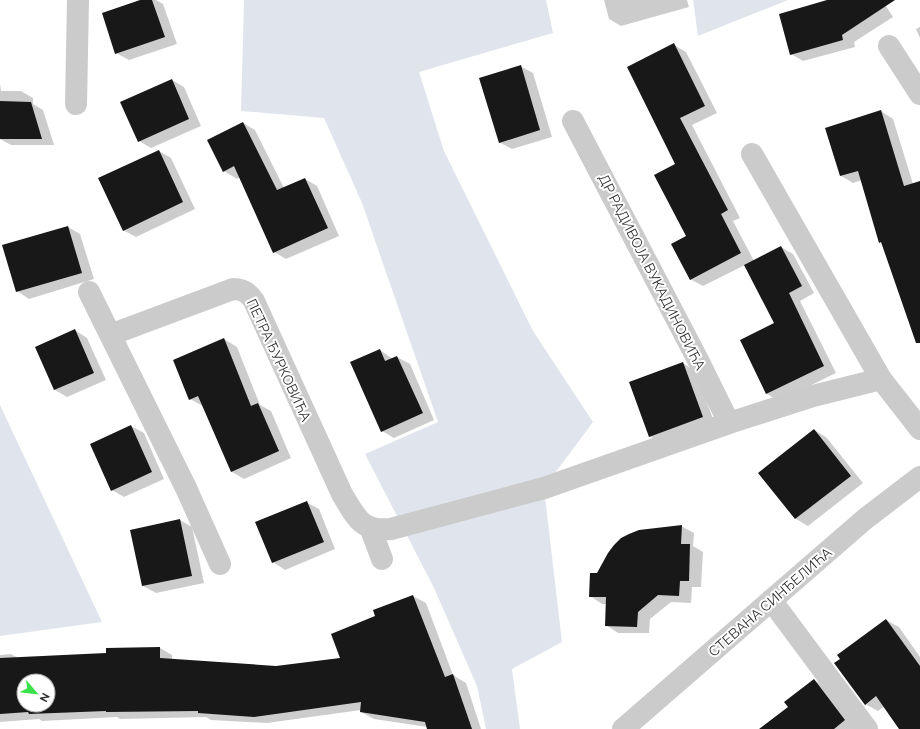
<svg xmlns="http://www.w3.org/2000/svg" width="920" height="729" font-family="Raleway,sans-serif">
  <rect width="100%" height="100%" fill="#fff"/>
  <path fill="#e0e5ed" d="M 244,0 L 546,0 L 553,33 L 419,72 L 444,151 L 533,331 L 593,422 L 544,488 L 562,642 L 512,669 L 520,729 L 486,729 L 477,686 L 434,588 L 365,454 L 438,422 L 362,203 L 324,118 L 241,111 Z
    M 693,0 L 788,0 L 698,36 Z
    M 0,405 L 102,622 L 0,636 Z"/>
  <path fill="#0003" fill-rule="evenodd" d="M 143,0 L 156,0 L 163,4 L 177,44 L 129,60 L 116,53 Z
    M 604,0 L 687,0 L 689,7 L 621,26 L 609,19 Z
    M 829,0 L 882,0 L 893,17 L 854,42 L 855,47 L 803,61 L 791,54 Z
    M 920,27 L 920,38 L 916,29 Z
    M 674,45 L 686,52 L 717,113 L 692,125 L 740,218 L 733,221 L 754,261 L 781,247 L 793,254 L 814,293 L 800,301 L 836,373 L 779,401 L 767,394 L 776,324 L 745,265 L 703,286 L 690,279 L 687,237 L 676,164 Z
    M 520,66 L 533,73 L 552,137 L 512,149 L 499,142 Z
    M 172,80 L 184,87 L 201,126 L 151,148 L 139,141 Z
    M 0,83 L 1,91 L 21,91 L 33,98 L 33,104 L 43,110 L 54,145 L 11,145 L 0,139 Z
    M 881,111 L 893,119 L 913,184 L 920,182 L 920,324 L 882,243 L 880,242 L 862,180 L 853,183 L 841,176 Z
    M 243,123 L 255,130 L 284,188 L 305,179 L 317,186 L 339,236 L 286,259 L 274,252 L 240,177 L 237,179 L 224,171 Z
    M 159,151 L 171,158 L 195,209 L 136,237 L 123,230 Z
    M 68,227 L 80,234 L 94,279 L 29,299 L 17,291 Z
    M 75,330 L 87,338 L 106,380 L 67,397 L 55,390 L 36,348 Z
    M 224,339 L 237,347 L 260,405 L 271,411 L 291,458 L 244,479 L 232,472 L 203,406 L 190,399 Z
    M 380,350 L 393,359 L 397,357 L 410,364 L 434,420 L 394,438 L 382,431 Z
    M 683,363 L 695,371 L 715,424 L 662,444 L 650,436 Z
    M 131,426 L 144,433 L 164,479 L 124,497 L 112,490 Z
    M 814,430 L 826,437 L 863,483 L 808,526 L 796,519 L 760,473 Z
    M 306,502 L 319,509 L 335,549 L 285,570 L 273,562 Z
    M 180,520 L 192,527 L 204,583 L 156,593 L 143,586 Z
    M 681,526 L 694,533 L 693,546 L 703,552 L 701,587 L 692,587 L 691,603 L 671,602 L 650,619 L 649,633 L 618,633 L 606,625 L 607,604 L 602,604 L 590,596 L 598,574 Z
    M 413,596 L 426,603 L 453,675 L 466,683 L 481,729 L 428,729 L 428,727 L 374,719 L 361,712 L 361,710 L 267,723 L 211,720 L 206,717 L 120,719 L 117,717 L 42,721 L 39,719 L 0,722 L 0,655 L 11,654 L 18,658 L 107,654 L 160,648 L 172,655 L 172,660 L 276,667 L 342,659 L 376,617 ZM 24,681 L 48,681 L 48,705 L 24,705 Z
    M 886,620 L 899,627 L 920,657 L 920,729 L 901,729 L 885,706 L 878,711 L 865,704 Z
    M 814,680 L 826,687 L 855,729 L 760,729 L 789,707 Z"/>
  <path fill="#181818" fill-rule="evenodd" d="M 140,0 L 152,0 L 165,37 L 115,54 L 102,13 Z
    M 827,0 L 895,0 L 842,35 L 843,40 L 790,55 L 779,14 Z
    M 674,43 L 705,106 L 680,118 L 728,210 L 721,214 L 741,253 L 690,280 L 671,244 L 686,236 L 654,175 L 675,164 L 627,67 Z
    M 521,65 L 540,130 L 499,143 L 479,78 Z
    M 172,79 L 189,119 L 138,142 L 120,102 Z
    M 0,101 L 31,102 L 42,139 L 0,139 Z
    M 881,110 L 904,186 L 920,181 L 920,343 L 916,343 L 881,242 L 879,243 L 858,171 L 840,176 L 825,128 Z
    M 243,122 L 277,190 L 305,178 L 328,228 L 273,253 L 234,166 L 223,172 L 207,140 Z
    M 159,150 L 183,202 L 123,231 L 98,178 Z
    M 68,226 L 82,273 L 16,292 L 2,245 Z
    M 781,246 L 802,286 L 789,293 L 824,366 L 766,394 L 740,340 L 774,323 L 744,265 Z
    M 75,329 L 94,373 L 54,390 L 35,347 Z
    M 224,338 L 251,406 L 258,403 L 279,451 L 231,472 L 198,396 L 189,400 L 173,360 Z
    M 380,349 L 385,361 L 397,356 L 423,413 L 381,432 L 350,362 Z
    M 683,362 L 703,417 L 649,437 L 629,382 Z
    M 131,425 L 152,472 L 111,491 L 90,444 Z
    M 814,429 L 851,476 L 795,519 L 758,473 Z
    M 307,501 L 324,542 L 272,563 L 255,522 Z
    M 180,519 L 192,576 L 142,586 L 130,530 Z
    M 682,525 L 681,544 L 690,544 L 689,581 L 680,581 L 679,596 L 658,595 L 638,612 L 637,627 L 605,626 L 606,597 L 589,597 L 590,573 L 597,573 L 608,553 L 614,545 L 621,538 L 629,534 L 639,530 Z
    M 413,595 L 445,677 L 453,674 L 472,729 L 427,729 L 425,722 L 360,712 L 361,702 L 254,717 L 198,713 L 198,711 L 106,712 L 106,711 L 29,714 L 28,712 L 0,714 L 0,658 L 106,653 L 106,648 L 160,647 L 160,658 L 276,666 L 340,658 L 331,634 L 375,616 L 373,610 ZM 24,681 L 48,681 L 48,705 L 24,705 Z
    M 886,619 L 920,666 L 920,729 L 899,729 L 876,696 L 865,705 L 834,663 L 840,659 L 837,655 Z
    M 814,679 L 845,720 L 834,729 L 759,729 L 788,707 L 784,702 Z"/>
  <g fill="none" stroke-linecap="round" stroke-linejoin="round">
    <path stroke="#cbcbcb" stroke-width="22" d="M 889,46 L 920,94
      M 76,104 L 78,0
      M 573,121 L 699,362 L 729,423
      M 752,154 L 881,379 L 920,429
      M 89,292 L 186,488 L 220,564
      M 110,335 L 233,289 C 243,289 249,293 254,301 L 342,494 C 356,517 361,532 391,529 L 544,488 L 729,423 L 813,396 L 881,379
      M 370,527 L 382,559
      M 771,600 L 867,729
      M 623,729 L 865,519 L 920,477"/>
  </g>
  <g text-anchor="middle" stroke-width="4" stroke-linejoin="round" paint-order="stroke">
    <g font-size="14" fill="#313131" stroke="#fff">
      <text transform="translate(652 272) rotate(63)" y="5">ДР РАДИВОЈА ВУКАДИНОВИЋА</text>
      <text transform="translate(279 360) rotate(65)" y="5">ПЕТРА ЂУРКОВИЋА</text>
      <text transform="translate(770 602) rotate(-41)" y="5">СТЕВАНА СИНЂЕЛИЋА</text>
    </g>
  </g>
  <g transform="translate(36 693) rotate(118)"><circle r="19" fill="#ffffff" stroke="#adadad"/>
  <path d="M0-3L7 15L0 10L-7 15Z" fill="#3ae149"/>
  <text y="-6" font-size="11" font-weight="bold" text-anchor="middle" fill="#313131">N</text>
  </g>
</svg>
